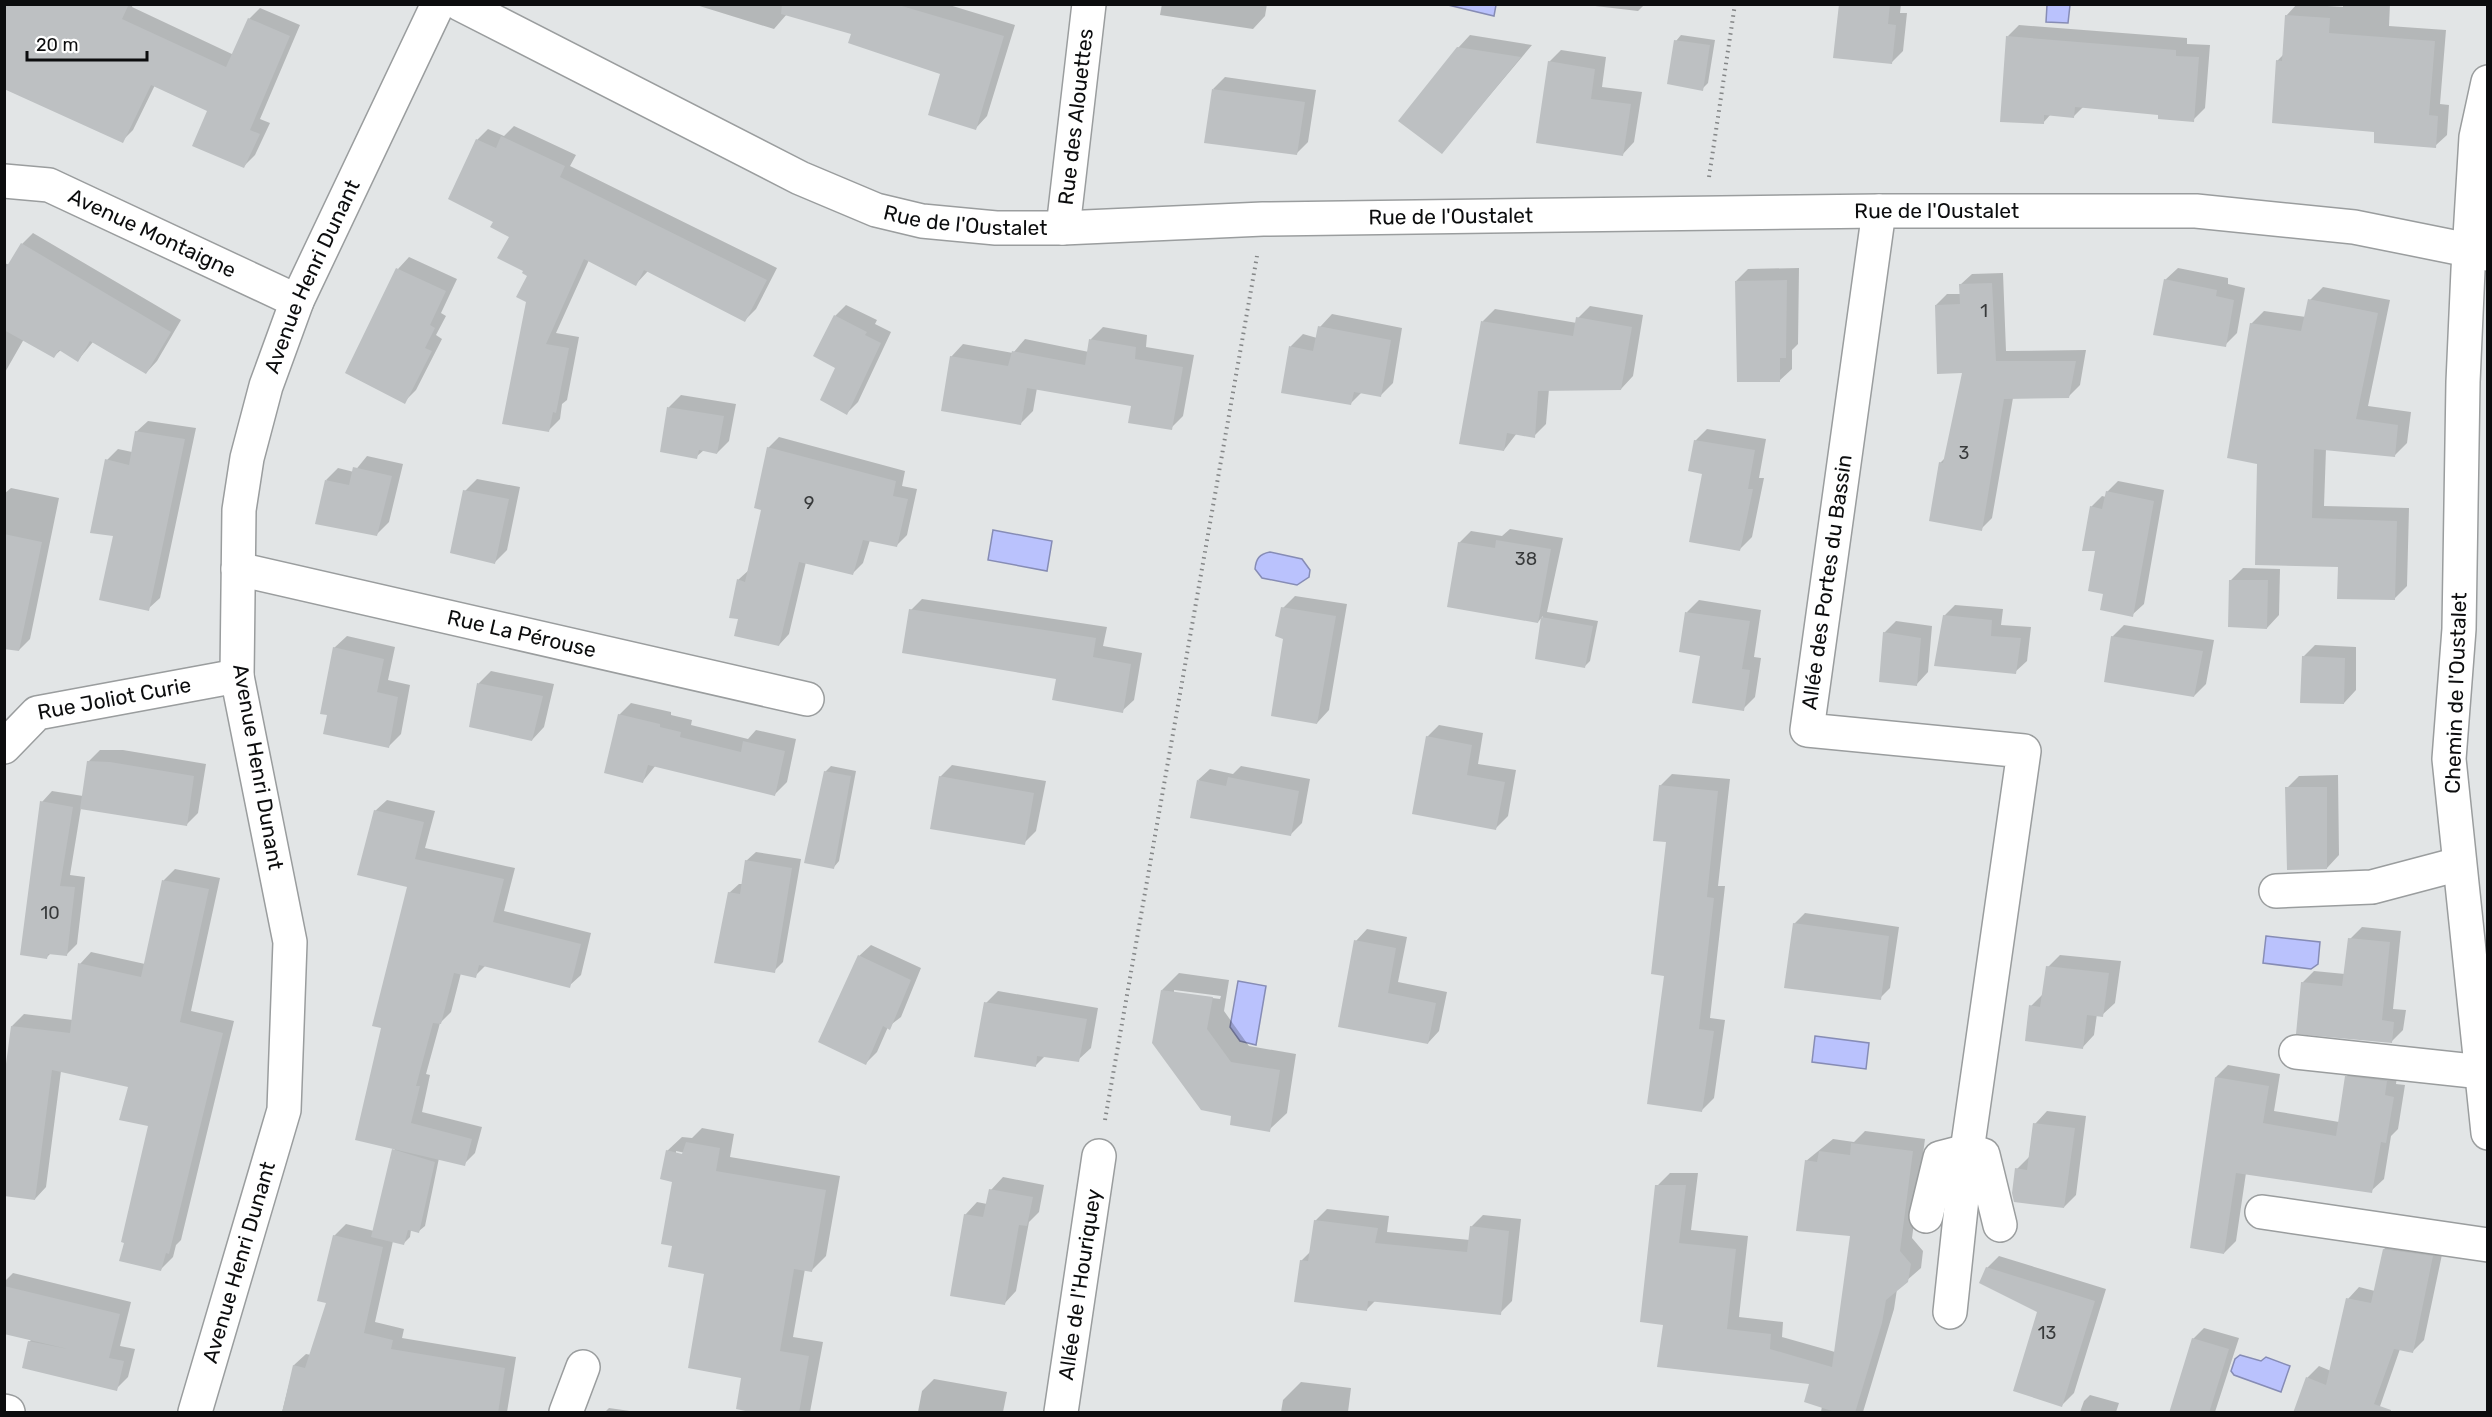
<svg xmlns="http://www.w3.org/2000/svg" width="2492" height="1417" font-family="Rubik,sans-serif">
  <rect width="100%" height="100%" fill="#e2e5e6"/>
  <path fill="#bac2fd" stroke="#868cb5" stroke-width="1.5" d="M 1448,5 L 1496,5 L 1494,16 Z
    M 2047,5 L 2070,5 L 2068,23 L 2046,22 Z
    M 993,530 L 1052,541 L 1047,571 L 988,560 Z
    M 1270,552 L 1302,559 L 1310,570 L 1309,577 L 1297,585 L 1262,578 L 1255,569 C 1256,559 1259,554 1270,552 Z
    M 2266,936 L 2320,942 L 2318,964 L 2311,969 L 2263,963 Z
    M 1238,981 L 1266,986 L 1256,1045 L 1240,1041 L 1230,1027 Z
    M 1815,1036 L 1869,1043 L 1866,1069 L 1812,1062 Z
    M 2240,1355 L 2261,1361 L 2266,1357 L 2290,1366 L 2281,1392 L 2234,1375 L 2231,1371 L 2235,1359 Z"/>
  <path fill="#0003" fill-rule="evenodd" d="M 4,4 L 133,4 L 132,7 L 234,55 L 249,19 L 260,8 L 300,25 L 260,119 L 270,123 L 255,155 L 244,166 L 209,111 L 155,85 L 133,130 L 122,141 Z
    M 693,4 L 946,4 L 1015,25 L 987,116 L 976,128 L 942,73 L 853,33 L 787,14 L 774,29 Z
    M 1162,4 L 1267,4 L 1265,16 L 1253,29 L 1160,15 Z
    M 1578,4 L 1645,4 L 1638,11 Z
    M 1840,4 L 1901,4 L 1900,13 L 1907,13 L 1903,51 L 1891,63 Z
    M 2297,4 L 2343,7 L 2343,4 L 2390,4 L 2389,26 L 2446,30 L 2440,104 L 2449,105 L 2447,135 L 2435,146 L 2376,131 L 2277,61 L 2284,54 L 2286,16 Z
    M 2019,25 L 2187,38 L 2187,44 L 2210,45 L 2205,108 L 2193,120 L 2160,113 L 2084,106 L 2073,117 L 2051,114 L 2043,123 L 2008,36 Z
    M 1470,35 L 1532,45 L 1442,152 L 1458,48 Z
    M 1681,35 L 1715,40 L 1708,83 L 1702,89 L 1676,41 Z
    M 1561,50 L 1606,57 L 1602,87 L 1642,92 L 1634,142 L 1622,155 L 1549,62 Z
    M 1225,77 L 1316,90 L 1308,142 L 1296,154 L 1213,89 Z
    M 514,126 L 576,155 L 570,166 L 777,268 L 756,309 L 745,320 L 648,271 L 636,284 L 589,260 L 556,333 L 579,337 L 567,400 L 562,404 L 560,419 L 548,431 L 528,302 L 529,275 L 511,236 L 495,221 L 477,140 L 488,129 L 504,136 Z
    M 33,233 L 181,320 L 157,361 L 146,373 L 93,342 L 78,360 L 61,350 L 54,356 L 24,339 L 4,374 L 4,263 L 10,265 L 22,244 Z
    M 409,257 L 457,279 L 441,313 L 446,316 L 436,335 L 442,339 L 416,390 L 404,402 L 347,373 L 398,269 Z
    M 1799,268 L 1798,344 L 1792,350 L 1792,369 L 1779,381 L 1736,281 L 1748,269 Z
    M 2178,268 L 2228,278 L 2228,284 L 2245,288 L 2237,333 L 2225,345 L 2165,280 Z
    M 2003,273 L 2006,351 L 2086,350 L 2080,385 L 2069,396 L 2013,398 L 1992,518 L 1981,529 L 1940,463 L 1946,457 L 1963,372 L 1936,305 L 1947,294 L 1961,294 L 1960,285 L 1972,274 Z
    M 2323,287 L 2390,300 L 2368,406 L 2411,412 L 2407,443 L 2394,456 L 2326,449 L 2324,506 L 2409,508 L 2407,586 L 2394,599 L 2339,566 L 2259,463 L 2251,324 L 2264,311 L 2306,317 L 2310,300 Z
    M 846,305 L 877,320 L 875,324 L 891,332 L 858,402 L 847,413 L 837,367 L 835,316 Z
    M 1590,306 L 1643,315 L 1633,376 L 1621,389 L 1549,389 L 1546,424 L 1534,436 L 1517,433 L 1504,450 L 1483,321 L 1495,309 L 1577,323 L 1578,318 Z
    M 1332,314 L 1402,328 L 1393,383 L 1381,395 L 1362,392 L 1350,404 L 1283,392 L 1291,346 L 1303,334 L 1317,338 L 1320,327 Z
    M 1103,327 L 1147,335 L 1146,347 L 1194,355 L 1183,416 L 1171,428 L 1133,405 L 1037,388 L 1033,411 L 1021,423 L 951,357 L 963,344 L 1013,353 L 1025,339 L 1089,352 L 1091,339 Z
    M 681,395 L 736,404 L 729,441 L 717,453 L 704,450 L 696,457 L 661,451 L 669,407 Z
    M 148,421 L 196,428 L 160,598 L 148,609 L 115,535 L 107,460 L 118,449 L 132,452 L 136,432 Z
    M 1707,429 L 1766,439 L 1759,478 L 1764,478 L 1752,537 L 1740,549 L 1704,472 L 1695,441 Z
    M 779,437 L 905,471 L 902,486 L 917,489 L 907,535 L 897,545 L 870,540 L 863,563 L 852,574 L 806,562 L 789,634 L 779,645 L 739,618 L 738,580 L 750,569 L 763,509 L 768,448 Z
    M 367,456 L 403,464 L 389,522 L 377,534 L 326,480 L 338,468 L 354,472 Z
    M 477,479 L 520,487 L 507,550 L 495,562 L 465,491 Z
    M 2118,481 L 2164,490 L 2144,604 L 2132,615 L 2104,593 L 2091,507 L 2102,496 L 2106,497 L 2107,492 Z
    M 11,488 L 59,498 L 30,639 L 19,650 L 4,647 L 4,494 Z
    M 1510,529 L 1563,538 L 1547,612 L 1598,621 L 1590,661 L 1584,667 L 1537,658 L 1543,616 L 1538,622 L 1459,543 L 1471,531 L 1502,536 Z
    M 2243,568 L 2280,569 L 2279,615 L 2267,628 L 2231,580 Z
    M 1295,596 L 1347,604 L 1329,710 L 1317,723 L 1285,638 L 1283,608 Z
    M 922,599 L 1107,627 L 1103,646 L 1142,653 L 1134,700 L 1122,711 L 1058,678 L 911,610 Z
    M 1699,600 L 1761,610 L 1754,657 L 1761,658 L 1755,697 L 1743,709 L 1701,654 L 1687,612 Z
    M 1955,605 L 2003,609 L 2001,625 L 2031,627 L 2027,661 L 2015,672 L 1944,616 Z
    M 1896,621 L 1932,626 L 1928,672 L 1916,685 L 1884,633 Z
    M 2124,625 L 2214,640 L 2206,684 L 2194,696 L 2112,637 Z
    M 347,636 L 395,647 L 388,680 L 410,685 L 401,734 L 388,747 L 329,714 L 334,648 Z
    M 2315,645 L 2356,647 L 2356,690 L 2344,703 L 2303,657 Z
    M 491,671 L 554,684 L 544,727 L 532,740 L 471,725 L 479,683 Z
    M 631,703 L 671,712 L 671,715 L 692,720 L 691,725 L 748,739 L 756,730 L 796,739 L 787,782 L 775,794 L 656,765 L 643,781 L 619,715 Z
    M 1439,725 L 1483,733 L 1478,764 L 1516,770 L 1508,816 L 1496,828 L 1427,737 Z
    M 100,750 L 123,750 L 206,764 L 198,813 L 186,825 L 81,808 L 70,875 L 85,877 L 77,944 L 66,955 L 51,953 L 46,958 L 42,802 L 52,791 L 83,796 L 88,762 Z
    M 952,765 L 1046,781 L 1036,831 L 1024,843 L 940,777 Z
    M 831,766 L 856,771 L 839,861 L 834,867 L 825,772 Z
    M 1241,766 L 1310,779 L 1302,823 L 1290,835 L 1198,780 L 1210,769 L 1233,774 Z
    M 1672,774 L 1730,779 L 1718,886 L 1725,886 L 1710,1018 L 1725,1020 L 1714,1098 L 1702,1110 L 1666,975 L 1668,841 L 1660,786 Z
    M 2338,775 L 2339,855 L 2327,868 L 2287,788 L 2299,776 Z
    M 387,800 L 435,811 L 425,848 L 515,868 L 504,911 L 591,933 L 581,975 L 569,986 L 486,965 L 475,976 L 461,973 L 451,1012 L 440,1023 L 426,1074 L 430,1075 L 422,1112 L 482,1127 L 475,1153 L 464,1164 L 439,1158 L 425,1226 L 419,1231 L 411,1230 L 410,1237 L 404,1243 L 393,1241 L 375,1322 L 404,1329 L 402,1338 L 516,1357 L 507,1412 L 282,1412 L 294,1365 L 306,1354 L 311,1355 L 328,1302 L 334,1236 L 346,1224 L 374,1231 L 395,1148 L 383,1027 L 408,886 L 375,811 Z
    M 756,852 L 801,859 L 783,962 L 774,971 L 729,893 L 739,884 L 743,884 L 746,861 Z
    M 175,869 L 220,878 L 191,1011 L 234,1021 L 181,1240 L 176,1245 L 173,1257 L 161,1269 L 149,1125 L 130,1085 L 61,1071 L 46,1187 L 35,1199 L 12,1026 L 24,1014 L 73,1020 L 80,964 L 91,952 L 145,964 L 164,880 Z
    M 1805,913 L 1899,927 L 1890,988 L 1880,998 L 1794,924 Z
    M 2362,927 L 2401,931 L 2393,1009 L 2406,1010 L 2403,1030 L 2391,1042 L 2302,983 L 2314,971 L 2345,974 L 2350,939 Z
    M 1367,929 L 1407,937 L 1398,982 L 1447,992 L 1439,1031 L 1428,1043 L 1339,1026 L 1356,941 Z
    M 871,945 L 921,968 L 901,1017 L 888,1027 L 877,1052 L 866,1063 L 859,956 Z
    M 2060,955 L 2121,961 L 2115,1003 L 2102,1015 L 2097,1014 L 2094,1035 L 2082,1048 L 2031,1006 L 2043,994 L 2048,967 Z
    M 1179,973 L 1229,980 L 1224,1011 L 1249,1046 L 1296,1054 L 1287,1113 L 1269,1130 L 1233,1115 L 1162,990 ZM 1174,990 L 1221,996 L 1220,999 L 1174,993 Z
    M 998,991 L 1098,1008 L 1091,1048 L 1078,1060 L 1045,1056 L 1035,1066 L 986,1003 Z
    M 2228,1065 L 2280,1074 L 2274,1111 L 2339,1122 L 2346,1077 L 2359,1065 L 2398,1069 L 2396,1084 L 2405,1085 L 2398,1129 L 2391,1136 L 2384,1179 L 2371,1191 L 2246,1173 L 2236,1241 L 2224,1253 L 2216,1077 Z
    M 2047,1111 L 2086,1116 L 2076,1195 L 2064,1207 L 2017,1169 L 2029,1157 L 2035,1124 Z
    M 702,1128 L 734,1134 L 730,1157 L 840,1176 L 826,1256 L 812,1270 L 805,1269 L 793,1337 L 823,1342 L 810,1412 L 762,1412 L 743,1377 L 706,1273 L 674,1245 L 674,1181 L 667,1151 L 682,1137 L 692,1138 ZM 676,1151 L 690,1154 L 689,1156 L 676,1154 Z
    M 1865,1131 L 1925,1139 L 1912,1238 L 1923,1251 L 1921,1268 L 1897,1289 L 1894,1309 L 1863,1412 L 1821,1412 L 1822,1406 L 1811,1382 L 1664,1324 L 1657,1186 L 1670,1173 L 1698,1173 L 1691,1230 L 1748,1236 L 1739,1317 L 1783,1322 L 1782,1337 L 1835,1352 L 1851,1235 L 1806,1161 L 1833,1139 L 1854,1142 Z
    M 1003,1177 L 1044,1185 L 1039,1212 L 1029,1222 L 1016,1291 L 1004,1304 L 965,1215 L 977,1202 L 987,1204 L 991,1190 Z
    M 1327,1209 L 1389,1216 L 1387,1232 L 1470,1240 L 1471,1227 L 1483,1215 L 1521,1219 L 1512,1301 L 1500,1313 L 1375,1301 L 1366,1310 L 1301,1261 L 1311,1251 L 1315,1221 Z
    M 2396,1238 L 2444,1245 L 2424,1340 L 2413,1351 L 2400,1349 L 2378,1412 L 2307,1378 L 2319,1366 L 2331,1371 L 2348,1299 L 2359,1287 L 2375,1291 L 2384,1249 Z
    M 1999,1256 L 2106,1289 L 2074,1393 L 2062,1405 L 2039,1312 L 1987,1268 Z
    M 13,1273 L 131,1302 L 120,1346 L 135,1349 L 128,1377 L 116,1389 L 29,1342 L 32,1339 L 4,1333 L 4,1282 Z
    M 2204,1328 L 2239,1338 L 2215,1412 L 2171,1412 L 2193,1339 Z
    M 934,1379 L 1007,1392 L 1003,1412 L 918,1412 L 922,1391 Z
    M 1301,1382 L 1351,1388 L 1348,1412 L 1281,1412 L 1283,1400 Z
    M 2090,1395 L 2119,1403 L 2116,1412 L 2080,1412 L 2084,1401 Z
    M 609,1408 L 637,1412 L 605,1412 Z"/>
  <path fill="#bdc0c2" d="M 4,4 L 129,4 L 122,19 L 226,67 L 248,18 L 290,36 L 250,130 L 260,134 L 244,168 L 192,146 L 207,111 L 151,85 L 123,143 L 4,89 Z
    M 782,4 L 895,4 L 1004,36 L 976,130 L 928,115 L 940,74 L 848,43 L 851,34 L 781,14 Z
    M 1839,4 L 1890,4 L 1888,24 L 1896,25 L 1892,64 L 1833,58 Z
    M 2285,15 L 2330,18 L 2329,33 L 2435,41 L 2429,115 L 2438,116 L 2436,148 L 2374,143 L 2374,132 L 2272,123 L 2276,60 L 2282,61 Z
    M 2006,36 L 2176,50 L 2176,56 L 2199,57 L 2194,122 L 2158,119 L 2158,115 L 2075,107 L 2074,118 L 2044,115 L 2044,124 L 2000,122 Z
    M 1674,40 L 1710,45 L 1703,91 L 1667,84 Z
    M 1457,47 L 1521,57 L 1442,154 L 1398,121 Z
    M 1548,61 L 1595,69 L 1591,99 L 1631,104 L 1623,156 L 1536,143 Z
    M 1212,89 L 1305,102 L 1297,155 L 1204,143 Z
    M 501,136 L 565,166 L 560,177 L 767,280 L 745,322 L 644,270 L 636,286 L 584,259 L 546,344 L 569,348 L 556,413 L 553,412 L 549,432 L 502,424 L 526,302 L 516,297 L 527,276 L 522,273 L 523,271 L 497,258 L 509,237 L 490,227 L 493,222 L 448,199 L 476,139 L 496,148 Z
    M 21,243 L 171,332 L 146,374 L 90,341 L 78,362 L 59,350 L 54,358 L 4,330 L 4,271 Z
    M 396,268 L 446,291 L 430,325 L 435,328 L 425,348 L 432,351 L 405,404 L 345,373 Z
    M 2164,279 L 2217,290 L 2216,296 L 2234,300 L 2226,347 L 2153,335 Z
    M 1787,280 L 1786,358 L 1780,358 L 1780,382 L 1737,382 L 1735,281 Z
    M 1992,283 L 1996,361 L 2076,361 L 2069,398 L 2004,399 L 1982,531 L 1929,521 L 1939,462 L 1943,463 L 1962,373 L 1937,374 L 1935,305 L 1960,304 L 1959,284 Z
    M 2308,299 L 2378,313 L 2356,419 L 2398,425 L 2395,457 L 2314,449 L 2312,518 L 2397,521 L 2395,600 L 2337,599 L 2338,567 L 2255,565 L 2257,464 L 2227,458 L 2250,323 L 2301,331 Z
    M 834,315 L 867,332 L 865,335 L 881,343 L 847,415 L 820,400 L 835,368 L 813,356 Z
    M 1576,317 L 1632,327 L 1621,390 L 1538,391 L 1535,438 L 1507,433 L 1504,451 L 1459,444 L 1481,321 L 1573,336 Z
    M 1318,326 L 1391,340 L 1381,397 L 1354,392 L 1351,405 L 1281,393 L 1289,346 L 1313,351 Z
    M 1089,339 L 1136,347 L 1135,359 L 1183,367 L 1172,430 L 1128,423 L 1131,406 L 1027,388 L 1021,425 L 941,411 L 950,356 L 1008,366 L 1012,351 L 1085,365 Z
    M 667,407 L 724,416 L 717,454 L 699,450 L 697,459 L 660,452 Z
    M 135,431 L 185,439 L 149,611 L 99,600 L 113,536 L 90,533 L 105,459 L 129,465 Z
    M 1694,440 L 1755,450 L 1748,489 L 1753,489 L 1740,551 L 1689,542 L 1702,474 L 1688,471 Z
    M 767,447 L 896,481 L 893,496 L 908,499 L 897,547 L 863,540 L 853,575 L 799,562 L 779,646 L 734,636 L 738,619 L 729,618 L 737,579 L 745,582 L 761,510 L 754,508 Z
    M 353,467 L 392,476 L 377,536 L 315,524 L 325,480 L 349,485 Z
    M 463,490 L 509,499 L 495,564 L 450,553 Z
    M 2106,491 L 2154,501 L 2133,617 L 2100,610 L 2103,594 L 2088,591 L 2095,551 L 2082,551 L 2090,506 L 2102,509 Z
    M 4,534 L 42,542 L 19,651 L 4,649 Z
    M 1496,540 L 1551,549 L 1538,623 L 1447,607 L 1458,542 L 1495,548 Z
    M 2229,580 L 2268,580 L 2267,629 L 2228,627 Z
    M 1281,607 L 1336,616 L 1317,724 L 1271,716 L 1283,639 L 1275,636 Z
    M 909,609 L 1096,638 L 1093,657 L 1131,664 L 1123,713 L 1052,700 L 1056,679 L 902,653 Z
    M 1685,612 L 1750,621 L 1742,669 L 1750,670 L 1744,711 L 1692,703 L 1700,656 L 1679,652 Z
    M 1943,615 L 1992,620 L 1991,636 L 2021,638 L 2016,674 L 1934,666 Z
    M 1541,617 L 1593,626 L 1585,668 L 1535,659 Z
    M 1883,632 L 1921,638 L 1917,686 L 1879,682 Z
    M 2111,636 L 2203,651 L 2194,697 L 2104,682 Z
    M 333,647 L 384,659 L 377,692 L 398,697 L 389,748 L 323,734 L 327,715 L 320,714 Z
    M 2302,656 L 2345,658 L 2344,704 L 2300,703 Z
    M 477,683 L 543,696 L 532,741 L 469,727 Z
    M 618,714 L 660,724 L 660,727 L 681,732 L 680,737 L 741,752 L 743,741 L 785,751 L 775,796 L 648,765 L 643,783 L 604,773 Z
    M 1426,736 L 1472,745 L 1467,775 L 1505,782 L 1496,830 L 1412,814 Z
    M 87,761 L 110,762 L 194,776 L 187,826 L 80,809 Z
    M 824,771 L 851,776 L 834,869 L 804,863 Z
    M 939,776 L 1034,793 L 1025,845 L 930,829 Z
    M 1228,777 L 1299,791 L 1291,836 L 1190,818 L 1197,780 L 1226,786 Z
    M 1659,785 L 1718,791 L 1707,897 L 1714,898 L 1699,1029 L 1714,1031 L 1702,1112 L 1647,1104 L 1664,976 L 1651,974 L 1666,842 L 1653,841 Z
    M 2285,787 L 2327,787 L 2327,869 L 2287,870 Z
    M 40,801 L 73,807 L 60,886 L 75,887 L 67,956 L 48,954 L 47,959 L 20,955 Z
    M 374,810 L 424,822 L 415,859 L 504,879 L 493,922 L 581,944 L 570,988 L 479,965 L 476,978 L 454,973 L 441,1024 L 433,1023 L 416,1086 L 420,1086 L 411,1123 L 472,1139 L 465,1166 L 355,1140 L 381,1028 L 372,1026 L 407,887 L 357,875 Z
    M 745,860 L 792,868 L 775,973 L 714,963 L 728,892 L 740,894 Z
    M 162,880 L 209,889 L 180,1022 L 223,1033 L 169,1254 L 166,1253 L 161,1271 L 119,1261 L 124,1243 L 121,1242 L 148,1126 L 119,1120 L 128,1087 L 52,1070 L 35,1200 L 4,1196 L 4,1079 L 11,1026 L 70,1033 L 78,963 L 141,977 Z
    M 1793,923 L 1889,936 L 1881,1000 L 1784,988 Z
    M 2348,938 L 2390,942 L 2382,1020 L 2394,1022 L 2392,1043 L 2296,1034 L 2301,982 L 2342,986 Z
    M 1354,940 L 1396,948 L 1388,993 L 1436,1003 L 1428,1044 L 1338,1027 Z
    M 858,955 L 911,980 L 890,1030 L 883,1026 L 866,1065 L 818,1042 Z
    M 2046,966 L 2109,973 L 2103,1017 L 2087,1015 L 2083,1049 L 2025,1041 L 2029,1005 L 2040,1007 Z
    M 1161,990 L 1213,997 L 1207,1029 L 1231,1062 L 1280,1070 L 1270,1132 L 1230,1125 L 1231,1116 L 1201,1110 L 1152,1043 Z
    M 984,1002 L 1087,1019 L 1079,1062 L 1037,1056 L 1036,1067 L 974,1057 Z
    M 2345,1076 L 2387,1081 L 2385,1095 L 2394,1097 L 2386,1143 L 2381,1142 L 2372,1193 L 2236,1173 L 2224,1254 L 2190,1248 L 2215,1077 L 2269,1086 L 2263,1123 L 2336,1136 Z
    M 2033,1123 L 2075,1128 L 2064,1208 L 2014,1202 L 2012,1193 L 2015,1168 L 2027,1170 Z
    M 686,1142 L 720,1148 L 716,1171 L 826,1190 L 812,1272 L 794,1269 L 780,1351 L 809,1356 L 799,1413 L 755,1413 L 736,1409 L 741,1378 L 688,1368 L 704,1274 L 668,1267 L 672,1246 L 661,1244 L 672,1182 L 660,1179 L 666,1150 L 682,1154 Z
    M 1851,1143 L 1913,1151 L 1900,1251 L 1911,1264 L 1908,1282 L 1886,1300 L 1882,1323 L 1855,1413 L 1838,1413 L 1804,1402 L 1809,1384 L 1657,1367 L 1663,1325 L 1640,1322 L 1655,1185 L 1686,1185 L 1679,1243 L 1736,1249 L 1727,1329 L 1771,1334 L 1770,1349 L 1832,1367 L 1850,1236 L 1796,1231 L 1805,1160 L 1817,1162 L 1819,1151 L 1850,1155 Z
    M 392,1149 L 435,1162 L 419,1233 L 408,1230 L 404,1245 L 371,1237 Z
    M 989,1189 L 1033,1197 L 1027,1226 L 1019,1225 L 1005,1305 L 950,1296 L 964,1214 L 983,1217 Z
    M 1314,1220 L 1378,1228 L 1375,1243 L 1467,1252 L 1470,1226 L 1509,1231 L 1501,1315 L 1368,1301 L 1367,1311 L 1294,1302 L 1300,1260 L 1308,1261 Z
    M 333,1235 L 383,1247 L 364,1333 L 393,1340 L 391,1349 L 505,1368 L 498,1413 L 282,1413 L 293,1365 L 305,1368 L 326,1303 L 317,1301 Z
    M 2383,1249 L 2433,1256 L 2413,1353 L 2394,1349 L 2374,1404 L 2391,1410 L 2391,1413 L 2293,1413 L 2306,1377 L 2326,1385 L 2346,1298 L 2371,1303 Z
    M 1986,1267 L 2095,1301 L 2062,1407 L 2013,1391 L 2037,1312 L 1979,1283 Z
    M 4,1286 L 120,1314 L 109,1358 L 124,1361 L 117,1391 L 22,1368 L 28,1341 L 68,1349 L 4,1334 Z
    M 2192,1338 L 2229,1349 L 2209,1413 L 2169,1413 Z"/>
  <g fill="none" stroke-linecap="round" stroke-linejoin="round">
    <g stroke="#9a9d9e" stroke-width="36">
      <g id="minor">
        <path id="s1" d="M 460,4 L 800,178 L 876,210 L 922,221 L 996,228 L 1063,228 L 1263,219 L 1879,211 L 2196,211 L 2354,227 L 2488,254"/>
        <path d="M 2488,82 L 2476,137 L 2468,270 L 2463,382 L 2459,629 L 2449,759 L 2488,1133"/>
        <path id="s2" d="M 4,181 L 49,185 L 297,301"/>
        <path d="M 1879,211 L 1807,730 L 2024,751 L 1967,1151 L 1950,1312"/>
        <path id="s3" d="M 1063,228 L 1089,4"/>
        <path id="s4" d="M 238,569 L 807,699"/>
        <path id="s5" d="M 4,747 L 37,713 L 237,676"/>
        <path d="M 2276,891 L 2372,887 L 2459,864"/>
        <path d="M 2296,1052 L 2482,1072"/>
        <path d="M 2262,1212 L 2488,1245"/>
        <path d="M 1926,1216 L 1940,1158 L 1967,1151 L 1983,1155 L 2000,1225"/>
        <path d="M 4,1411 L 8,1412"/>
        <path id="s6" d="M 195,1412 L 284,1110 L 290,942 L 237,676 L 239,510 L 247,458 L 266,386 L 297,301 L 438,4"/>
        <path d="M 566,1412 L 583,1367"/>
        <path id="s7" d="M 1061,1412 L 1099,1156"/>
      </g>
    </g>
    <path stroke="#848687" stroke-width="4" stroke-dasharray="1.5 4.5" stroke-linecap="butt" d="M 1709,177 L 1735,4
      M 1105,1120 L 1257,256"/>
    <use href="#minor" stroke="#fff" stroke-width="33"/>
  </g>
  <g text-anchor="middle" stroke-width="4.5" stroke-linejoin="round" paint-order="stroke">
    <g font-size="18" fill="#383a3b">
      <text x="1984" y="317">1</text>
      <text x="1964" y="459">3</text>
      <text x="809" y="509">9</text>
      <text x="1526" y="565">38</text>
      <text x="50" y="919">10</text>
      <text x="2047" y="1339">13</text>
    </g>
    <g font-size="21" fill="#0c0d0e" stroke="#fff">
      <text dy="7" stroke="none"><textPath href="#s3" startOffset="112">Rue des Alouettes</textPath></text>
      <text dy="7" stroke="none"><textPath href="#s1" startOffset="1527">Rue de l'Oustalet</textPath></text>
      <text dy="7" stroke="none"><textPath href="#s1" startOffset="1041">Rue de l'Oustalet</textPath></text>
      <text dy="7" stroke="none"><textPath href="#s1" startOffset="555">Rue de l'Oustalet</textPath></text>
      <text dy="7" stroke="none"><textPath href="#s2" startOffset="159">Avenue Montaigne</textPath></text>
      <text dy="7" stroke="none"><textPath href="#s6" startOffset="1166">Avenue Henri Dunant</textPath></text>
      <text transform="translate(1827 582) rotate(-82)" y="7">Allée des Portes du Bassin</text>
      <text dy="7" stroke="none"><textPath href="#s4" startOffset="291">Rue La Pérouse</textPath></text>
      <text transform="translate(2456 693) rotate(-88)" y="7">Chemin de l'Oustalet</text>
      <text dy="7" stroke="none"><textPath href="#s5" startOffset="126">Rue Joliot Curie</textPath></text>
      <text transform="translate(258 767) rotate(80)" y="7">Avenue Henri Dunant</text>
      <text dy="7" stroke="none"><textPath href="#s6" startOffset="156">Avenue Henri Dunant</textPath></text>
      <text dy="7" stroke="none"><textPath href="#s7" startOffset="129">Allée de l'Houriquey</textPath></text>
    </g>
  </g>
  <rect width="2492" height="1417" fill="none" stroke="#0c0d0e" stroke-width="12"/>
  <path d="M27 51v9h120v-9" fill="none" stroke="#0c0d0e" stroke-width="3"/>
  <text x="36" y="51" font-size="18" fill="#0c0d0e" stroke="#ffffff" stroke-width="4.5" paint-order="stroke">20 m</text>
</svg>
